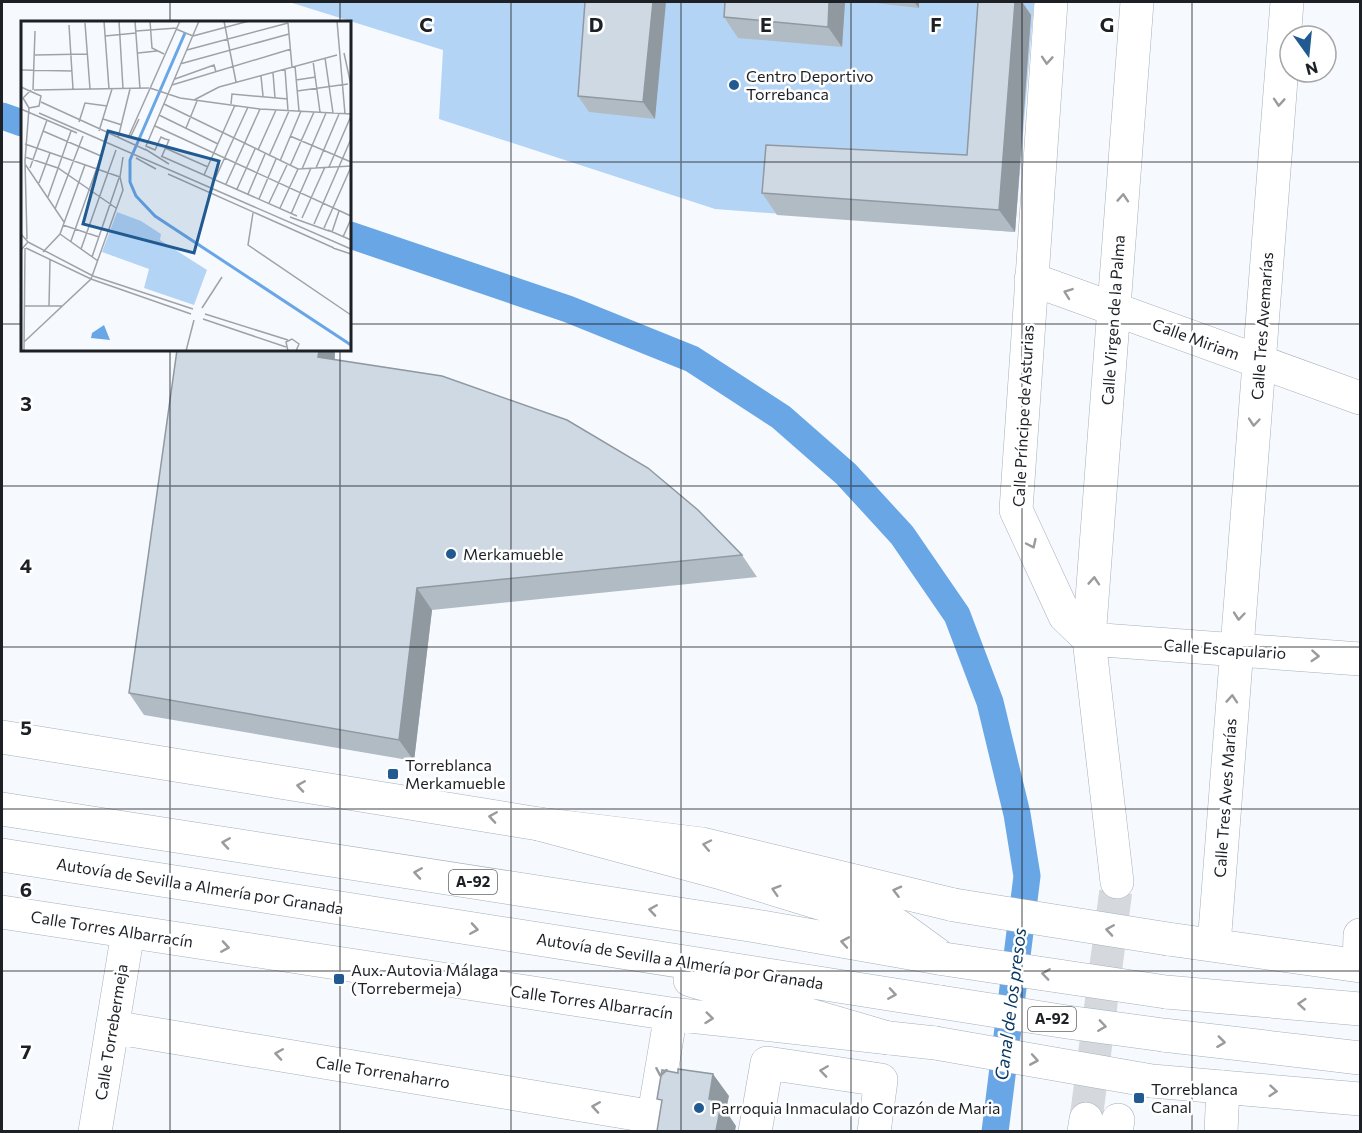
<svg xmlns="http://www.w3.org/2000/svg" width="1362" height="1133" font-family="Commissioner,sans-serif">
  <rect width="100%" height="100%" fill="#f6fafe"/>
  <path fill="#b4d4f6" d="M 289,2 L 1034,2 L 1015,232 L 715,209 L 439,119 L 443,50 Z"/>
  <g fill="none" stroke-linecap="round" stroke-linejoin="round">
    <path stroke="#69a6e6" stroke-width="27" d="M 2,116 L 22,123
      M 350,235 L 568,309 L 692,359 L 781,417 L 846,474 L 902,535 L 957,615 L 990,702 L 1017,814 L 1027,876 L 995,1132"/>
    <path stroke="#d5d9dd" stroke-width="33" stroke-dasharray="33 16" stroke-linecap="butt" d="M 1086,1119 L 1117,882"/>
    <g stroke="#a5afb9" stroke-width="34">
      <path id="minor" d="M 1051,2 L 1016,510 L 1065,616 L 1089,639
        M 1031,279 L 1360,398
        M 1089,639 L 1360,659
        M 2,737 L 539,824 L 702,844 L 954,905
        M 1117,882 L 1089,639 L 1137,2
        M 2,912 L 671,1014 L 935,1043
        M 1168,939 L 1360,966
        M 1214,945 L 1287,2
        M 1359,966 L 1360,935
        M 112,1027 L 654,1117
        M 1152,1081 L 1360,1099
        M 95,1132 L 128,932
        M 651,1132 L 671,1014
        M 755,1132 L 767,1063 L 881,1080 L 874,1132
        M 1084,1132 L 1086,1119
        M 1116,1132 L 1118,1120
        M 1221,1132 L 1223,1087"/>
    </g>
    <g stroke="#a5afb9" stroke-width="34">
      <path id="highway" d="M 2,809 L 756,926 L 944,959
        M 539,824 L 718,872 L 839,909 L 894,923 L 938,955
        M 2,855 L 940,1002
        M 690,980 L 888,1038
        M 1166,992 L 1360,1009
        M 1163,1035 L 1360,1058"/>
    </g>
    <use href="#minor" stroke="#fff" stroke-width="33"/>
    <use href="#highway" stroke="#fff" stroke-width="33"/>
    <g stroke="#a5afb9" stroke-width="34" stroke-linecap="butt">
      <path id="minor-bridge" d="M 954,905 L 1168,939
        M 935,1043 L 1152,1081"/>
    </g>
    <g stroke="#a5afb9" stroke-width="34" stroke-linecap="butt">
      <path id="highway-bridge" d="M 944,959 L 1166,992
        M 940,1002 L 1067,1022 L 1163,1035"/>
    </g>
    <use href="#minor-bridge" stroke="#fff" stroke-width="33"/>
    <use href="#highway-bridge" stroke="#fff" stroke-width="33"/>
  </g>
  <path fill="#b1bbc4" d="M 585,2 L 655,119 L 589,112 L 578,96 Z
    M 845,2 L 842,47 L 738,38 L 724,17 Z
    M 867,2 L 919,2 L 919,8 Z
    M 978,2 L 1022,2 L 1031,15 L 1015,232 L 777,215 L 762,193 L 967,155 Z
    M 335,350 L 335,360 L 742,555 L 757,577 L 432,610 L 414,761 L 144,715 L 129,693 Z"/>
  <path fill="#9098a0" d="M 653,2 L 666,2 L 655,119 L 643,102 Z
    M 829,2 L 845,2 L 842,47 L 828,27 Z
    M 914,2 L 919,2 L 919,8 Z
    M 1015,2 L 1022,2 L 1031,15 L 1015,232 L 999,210 Z
    M 319,350 L 335,350 L 333,379 L 318,357 Z
    M 417,588 L 432,610 L 414,761 L 399,740 Z
    M 713,1074 L 729,1096 L 726,1111 L 736,1126 L 735,1131 L 716,1131 L 709,1099 Z"/>
  <path fill="#ced9e4" stroke="#9098a0" stroke-width="1.5" d="M 585,2 L 653,2 L 643,102 L 578,96 Z
    M 725,2 L 829,2 L 828,27 L 724,17 Z
    M 978,2 L 1015,2 L 999,210 L 762,193 L 766,145 L 967,155 Z
    M 177,350 L 319,350 L 318,357 L 442,376 L 567,420 L 648,468 L 698,510 L 742,555 L 417,588 L 399,740 L 129,693 Z
    M 678,1069 L 713,1074 L 709,1099 L 712,1099 L 711,1103 L 721,1105 L 716,1131 L 657,1131 L 662,1100 L 657,1099 L 662,1070 L 678,1073 Z"/>
  <defs><path id="oneway-chevron" d="M-2-3.5L2.5 0L-2 3.5" fill="none" stroke-width="1.6" stroke-linecap="round" stroke-linejoin="round" transform="scale(1.5)"/></defs>
  <g stroke="#999b9d">
    <use href="#oneway-chevron" transform="translate(1047 60) rotate(94)"/>
    <use href="#oneway-chevron" transform="translate(1279 102) rotate(94)"/>
    <use href="#oneway-chevron" transform="translate(1123 198) rotate(-86)"/>
    <use href="#oneway-chevron" transform="translate(1068 293) rotate(-160)"/>
    <use href="#oneway-chevron" transform="translate(1254 422) rotate(95)"/>
    <use href="#oneway-chevron" transform="translate(1032 544) rotate(65)"/>
    <use href="#oneway-chevron" transform="translate(1094 581) rotate(-86)"/>
    <use href="#oneway-chevron" transform="translate(1239 616) rotate(95)"/>
    <use href="#oneway-chevron" transform="translate(1315 656) rotate(4)"/>
    <use href="#oneway-chevron" transform="translate(1232 699) rotate(-86)"/>
    <use href="#oneway-chevron" transform="translate(301 786) rotate(-171)"/>
    <use href="#oneway-chevron" transform="translate(493 817) rotate(-171)"/>
    <use href="#oneway-chevron" transform="translate(226 843) rotate(-171)"/>
    <use href="#oneway-chevron" transform="translate(707 845) rotate(-168)"/>
    <use href="#oneway-chevron" transform="translate(418 873) rotate(-171)"/>
    <use href="#oneway-chevron" transform="translate(776 890) rotate(-163)"/>
    <use href="#oneway-chevron" transform="translate(897 891) rotate(-166)"/>
    <use href="#oneway-chevron" transform="translate(653 910) rotate(-171)"/>
    <use href="#oneway-chevron" transform="translate(474 929) rotate(9)"/>
    <use href="#oneway-chevron" transform="translate(1110 930) rotate(-171)"/>
    <use href="#oneway-chevron" transform="translate(845 942) rotate(-170)"/>
    <use href="#oneway-chevron" transform="translate(225 947) rotate(9)"/>
    <use href="#oneway-chevron" transform="translate(1046 974) rotate(-172)"/>
    <use href="#oneway-chevron" transform="translate(892 994) rotate(9)"/>
    <use href="#oneway-chevron" transform="translate(1302 1004) rotate(-175)"/>
    <use href="#oneway-chevron" transform="translate(709 1018) rotate(6)"/>
    <use href="#oneway-chevron" transform="translate(1102 1026) rotate(8)"/>
    <use href="#oneway-chevron" transform="translate(1221 1042) rotate(7)"/>
    <use href="#oneway-chevron" transform="translate(279 1054) rotate(-171)"/>
    <use href="#oneway-chevron" transform="translate(1034 1060) rotate(10)"/>
    <use href="#oneway-chevron" transform="translate(824 1071) rotate(-172)"/>
    <use href="#oneway-chevron" transform="translate(661 1072) rotate(100)"/>
    <use href="#oneway-chevron" transform="translate(1273 1091) rotate(5)"/>
    <use href="#oneway-chevron" transform="translate(596 1107) rotate(-171)"/>
  </g>
  <path fill="none" stroke="#1d2125" stroke-width="1.5" stroke-opacity="0.55" d="M 170,2 L 170,22M 340,2 L 340,22M 511,2 L 511,1132M 681,2 L 681,1132M 851,2 L 851,1132M 1022,2 L 1022,1132M 1192,2 L 1192,1132M 2,162 L 22,162M 350,162 L 1360,162M 2,324 L 22,324M 350,324 L 1360,324M 170,350 L 170,1132M 340,350 L 340,1132M 2,486 L 1360,486M 2,647 L 1360,647M 2,809 L 1360,809M 2,971 L 1360,971"/>
  <g fill="#205a91" stroke="#fff" stroke-width="2">
    <circle cx="734" cy="85" r="6"/>
    <circle cx="451" cy="554" r="6"/>
    <rect x="387" y="768" width="12" height="12" rx="3"/>
    <rect x="333" y="973" width="12" height="12" rx="3"/>
    <rect x="1133" y="1092" width="12" height="12" rx="3"/>
    <circle cx="699" cy="1108" r="6"/>
  </g>
  <g text-anchor="middle" stroke-width="5" stroke-linejoin="round" paint-order="stroke">
    <g fill="#fff" stroke="#616466" stroke-width="1.5">
      <rect x="449" y="870" width="48" height="24" rx="4.5"/>
      <rect x="1028" y="1007" width="48" height="24" rx="4.5"/>
    </g>
    <g font-size="15" font-weight="bold" fill="#1d2125">
      <text x="473" y="887">A-92</text>
      <text x="1052" y="1024">A-92</text>
    </g>
    <g font-size="16" fill="#1d2125" stroke="#fff" text-anchor="start">
      <text x="746" y="82">Centro Deportivo<tspan x="746" dy="18">Torrebanca</tspan></text>
      <text x="463" y="560">Merkamueble</text>
      <text x="405" y="771">Torreblanca<tspan x="405" dy="18">Merkamueble</tspan></text>
      <text x="351" y="976">Aux. Autovia Málaga<tspan x="351" dy="18">(Torrebermeja)</tspan></text>
      <text x="1151" y="1095">Torreblanca<tspan x="1151" dy="18">Canal</tspan></text>
      <text x="711" y="1114">Parroquia Inmaculado Corazón de Maria</text>
    </g>
    <g font-size="16" fill="#1d2125" stroke="#fff">
      <text transform="translate(1113 320) rotate(-86)" y="6">Calle Virgen de la Palma</text>
      <text transform="translate(1262 326) rotate(-86)" y="6">Calle Tres Avemarías</text>
      <text transform="translate(1196 339) rotate(20)" y="6">Calle Miriam</text>
      <text transform="translate(1023 416) rotate(-87)" y="6">Calle Príncipe de Asturias</text>
      <text transform="translate(1225 649) rotate(4)" y="6">Calle Escapulario</text>
      <text transform="translate(1225 798) rotate(-86)" y="6">Calle Tres Aves Marías</text>
      <text transform="translate(200 886) rotate(9)" y="6">Autovía de Sevilla a Almería por Granada</text>
      <text transform="translate(112 929) rotate(9)" y="6">Calle Torres Albarracín</text>
      <text transform="translate(680 961) rotate(9)" y="6">Autovía de Sevilla a Almería por Granada</text>
      <text transform="translate(592 1002) rotate(8)" y="6">Calle Torres Albarracín</text>
      <text transform="translate(111 1032) rotate(-81)" y="6">Calle Torrebermeja</text>
      <text transform="translate(383 1072) rotate(9)" y="6">Calle Torrenaharro</text>
    </g>
    <g font-size="18" font-style="italic" fill="#08365f" stroke="#fff">
      <text transform="translate(1011 1004) rotate(-83)" y="6">Canal de los presos</text>
    </g>
  </g>
  <g transform="translate(21 21)">
    <rect width="330" height="330" fill="#f6fafe"/>
    <path d="M 96,191 L 120,200 L 140,213 L 139,219 L 186,249 L 173,284 L 123,267 L 128,248 L 81,231 Z" fill="#b4d4f6"/>
    <path d="M 83,304 L 89,319 L 70,317 L 71,312 Z" fill="#69a6e6"/>
    <path fill="none" stroke="#69a6e6" stroke-width="3" d="M 164,12 L 109,139 L 109,161 L 115,175 L 134,195 L 330,324"/>
    <path fill="none" stroke="#9fa3a7" stroke-width="1.5" d="M 83,0 L 88,68M 98,0 L 102,68M 114,0 L 119,68M 129,0 L 131,27 L 143,33M 203,0 L 215,61M 316,0 L 324,93M 64,2 L 69,68M 267,2 L 271,46M 48,4 L 52,68M 155,8 L 172,15M 115,10 L 156,7M 84,15 L 115,12M 172,15 L 228,0M 166,29 L 267,2M 117,32 L 136,30M 323,32 L 330,64M 14,34 L 66,33M 304,37 L 312,92M 292,40 L 299,91M 159,43 L 268,13M 274,45 L 278,90M 264,48 L 267,90M 0,49 L 51,50M 252,52 L 254,77M 240,55 L 242,75M 154,58 L 193,44 L 195,51M 275,59 L 295,56M 151,64 L 270,28M 0,66 L 20,75 L 18,85 L 8,87M 129,67 L 159,77 L 239,88 L 330,93M 12,69 L 14,10M 13,69 L 128,67M 276,70 L 327,63M 173,79 L 198,66 L 316,34M 20,81 L 125,129M 143,83 L 277,148 L 330,145M 210,83 L 211,73 L 267,78M 8,87 L 2,77 L 10,69M 0,88 L 56,112M 18,92 L 330,228M 138,94 L 197,123M 82,98 L 101,104M 58,101 L 64,82 L 86,85M 134,105 L 330,195M 165,107 L 176,80M 22,110 L 80,135M 78,110 L 91,68M 269,115 L 330,141M 97,117 L 109,68M 107,117 L 159,0M 109,117 L 118,98M 144,118 L 140,116 L 134,129 L 125,125 L 178,0M 4,123 L 99,156M 144,127 L 187,146M 124,128 L 148,143M 237,129 L 255,89M 140,135 L 276,195M 141,135 L 148,119 L 144,118M 248,135 L 268,90M 4,136 L 37,147 L 95,187M 115,137 L 135,148M 259,140 L 280,90M 4,143 L 43,201M 269,145 L 293,91M 308,146 L 330,95M 9,147 L 26,99M 295,147 L 318,93M 281,148 L 305,92M 147,153 L 313,227M 183,154 L 214,84M 194,158 L 227,86M 18,162 L 29,132M 205,163 L 239,88M 216,168 L 234,128M 227,173 L 244,133M 27,176 L 50,110M 238,178 L 255,138M 248,182 L 266,144M 259,187 L 277,148M 34,188 L 62,115M 232,192 L 227,224 L 330,294M 270,193 L 290,147M 269,196 L 308,210M 281,197 L 304,146M 293,203 L 330,118M 42,204 L 78,216M 303,207 L 330,146M 307,209 L 330,219M 311,211 L 318,190M 0,213 L 7,221 L 0,229M 39,213 L 77,240M 322,216 L 330,198M 6,218 L 4,140 L 8,87M 50,220 L 84,124M 7,221 L 72,255 L 172,288M 5,227 L 70,258 L 170,293M 312,227 L 330,233M 60,228 L 95,129M 22,231 L 39,213 L 64,144M 71,236 L 98,157M 4,285 L 42,285M 28,285 L 29,238M 181,287 L 201,256M 184,293 L 267,319M 182,298 L 265,326M 3,321 L 70,258 L 102,169 L 99,156 L 102,136M 3,330 L 4,227M 165,330 L 173,299M 267,330 L 265,321 L 271,318 L 278,323 L 275,330"/>
    <path fill="#205a91" fill-opacity="0.15" stroke="#205a91" stroke-width="3" d="M 87,110 L 198,140 L 173,232 L 62,203 Z"/>
    <rect width="330" height="330" fill="none" stroke="#1d2125" stroke-width="3"/>
  </g>
  <g font-size="20" text-anchor="middle" font-weight="bold" fill="#1d2125" stroke="#fff" stroke-width="5" stroke-linejoin="round" paint-order="stroke">
    <text x="426" y="32">C</text>
    <text x="596" y="32">D</text>
    <text x="766" y="32">E</text>
    <text x="936" y="32">F</text>
    <text x="1107" y="32">G</text>
    <text x="26" y="411">3</text>
    <text x="26" y="573">4</text>
    <text x="26" y="735">5</text>
    <text x="26" y="897">6</text>
    <text x="26" y="1059">7</text>
  </g>
  <rect width="1362" height="1133" fill="none" stroke="#1d2125" stroke-width="6"/>
  <g transform="translate(1308 54) rotate(165)"><circle r="28" fill="#ffffff" stroke="#a5a6a8" stroke-width="1.5"/>
  <path d="M0-4.5L10 22L0 15L-10 22Z" fill="#205a91"/>
  <text y="-9" font-size="16" font-weight="bold" text-anchor="middle" fill="#1d2125">N</text>
  </g>
</svg>
